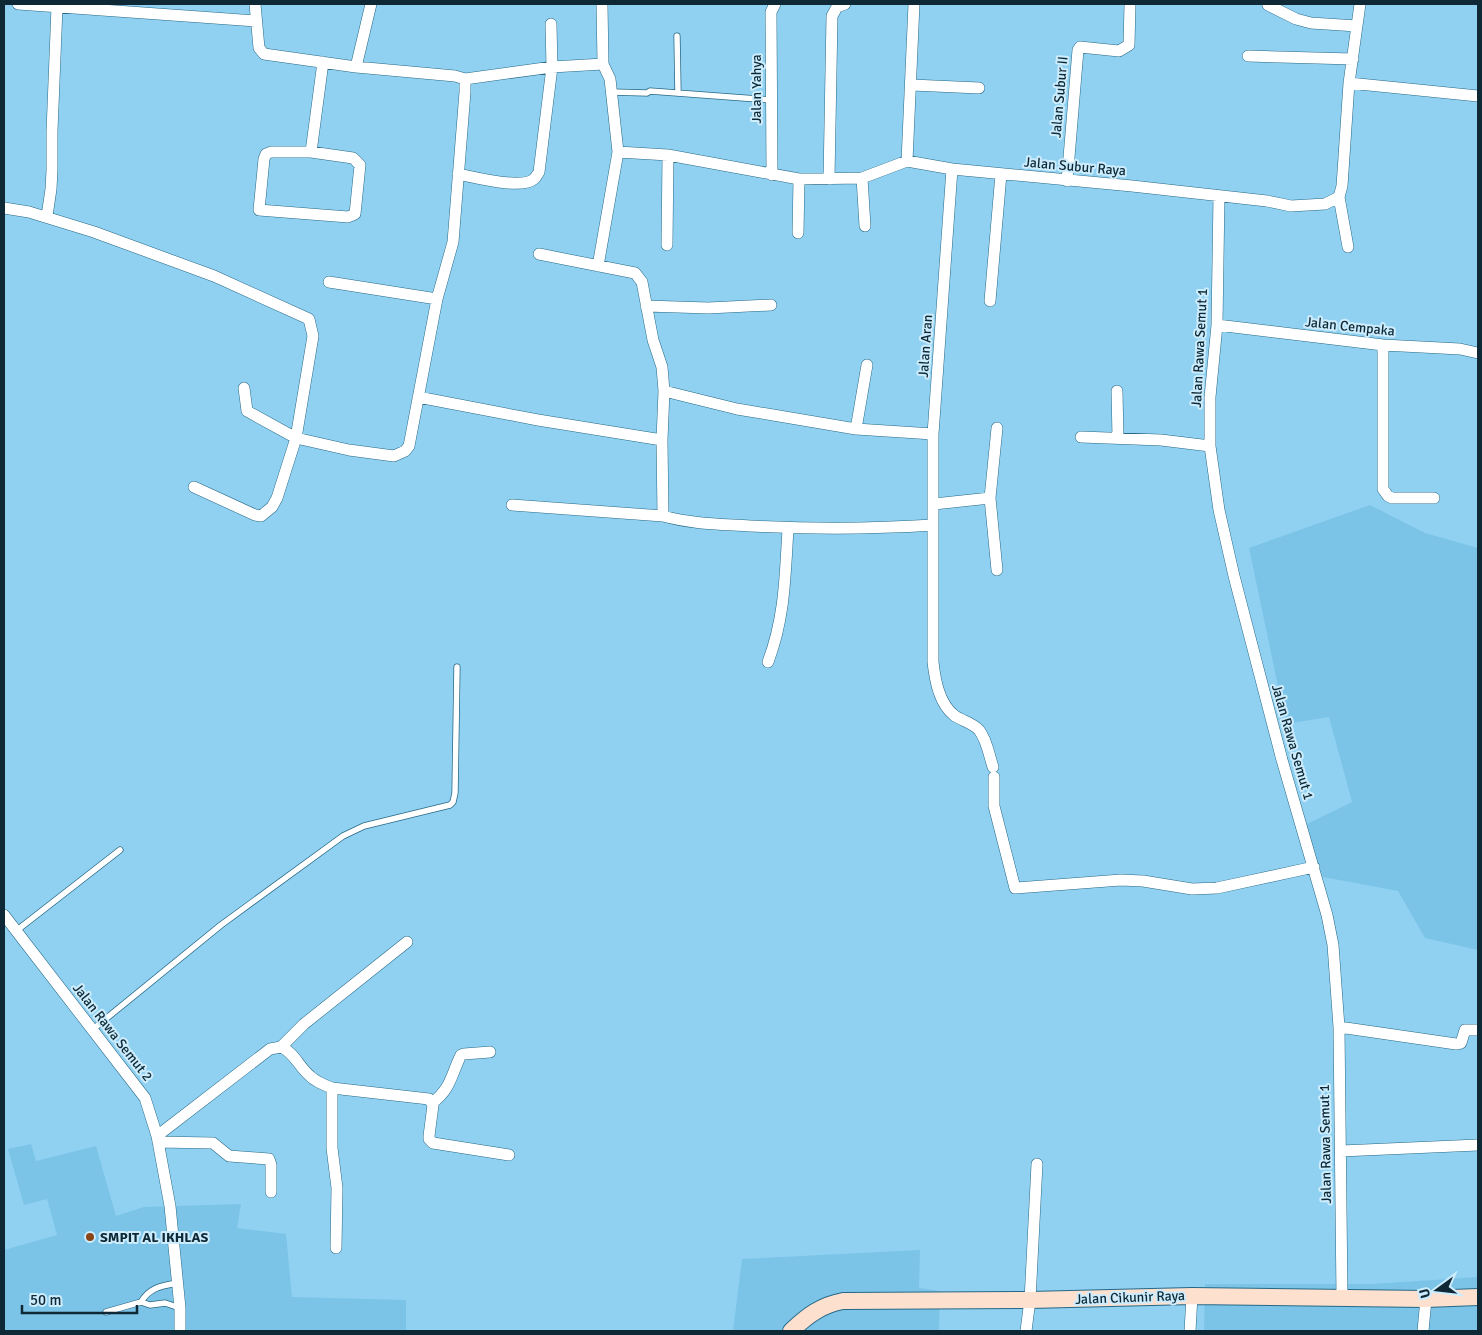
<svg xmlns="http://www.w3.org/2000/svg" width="1482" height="1335" font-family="Signika,sans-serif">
  <rect width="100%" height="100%" fill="#90d1f2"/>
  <path fill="#7bc4e8" d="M 1370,505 L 1425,533 L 1478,548 L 1478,950 L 1425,938 L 1398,891 L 1323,877 L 1303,826 L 1352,802 L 1329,717 L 1286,724 L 1249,548 Z
    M 31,1144 L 36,1161 L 96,1146 L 116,1216 L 144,1207 L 241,1204 L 237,1228 L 286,1234 L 292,1297 L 406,1300 L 406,1331 L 4,1331 L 4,1250 L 57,1235 L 47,1199 L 24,1205 L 8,1149 Z
    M 920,1250 L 919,1288 L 940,1291 L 939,1331 L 733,1331 L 742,1259 Z
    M 1478,1277 L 1478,1331 L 1204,1331 L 1205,1284 L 1373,1284 Z"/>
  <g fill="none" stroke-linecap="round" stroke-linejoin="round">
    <g stroke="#276886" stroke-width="7">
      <path id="lane" d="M 677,36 L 678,93
        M 611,92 L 647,93 L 650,91 L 771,100
        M 16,931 L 120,850
        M 92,1030 L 221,925 L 343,836 L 364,826 L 450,805 L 453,802 L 455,793 L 457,667
        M 141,1302 C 150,1287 162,1286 177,1283
        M 106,1312 L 141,1302 L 150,1305 L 165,1303 L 180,1308"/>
    </g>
    <g stroke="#276886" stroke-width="12">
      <path id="street" d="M 18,4 L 256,21
        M 1268,5 L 1296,19 L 1311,23 L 1357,26
        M 1248,56 L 1353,59
        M 356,67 L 371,4
        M 465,79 L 552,67 L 603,64
        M 1349,83 L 1478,96
        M 912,85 L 979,88
        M 271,152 L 311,152 L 353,158 L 360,165 L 355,214 L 348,217 L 259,210 L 264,159 L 266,154 Z
        M 311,152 L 323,62
        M 618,152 L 668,155 L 799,179 L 862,178 L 907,161 L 952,169 L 1132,186 L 1267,201 L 1291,206 L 1325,204 L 1339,197 L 1342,186 L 1349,83 L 1360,4
        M 907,161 L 914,4
        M 952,169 L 933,434 L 933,662 C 935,680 939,704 955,716 C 963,721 973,723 979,730 C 987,740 989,755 993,767
        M 458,174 C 474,177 521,190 534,179 C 536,177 537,175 539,172 L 552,67 L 551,24
        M 772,175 L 771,12 L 775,4
        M 862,178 L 865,226
        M 829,179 L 832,16 L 837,7 L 845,4
        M 1067,181 L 1078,50 L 1080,47 L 1119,51 L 1129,45 L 1130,4
        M 1219,196 L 1217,325 L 1210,397 L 1210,446 L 1219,510 L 1234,576 L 1282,760 L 1327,915 L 1333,945 L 1339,1027 L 1342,1297
        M 1339,197 L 1348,247
        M 4,208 L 29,212 L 94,232 L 214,276 L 309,319 L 313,336 L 296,438 L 277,498 L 272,507 L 261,516 L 255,515 L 194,487
        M 47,216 L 51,189 L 52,170 L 52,131 L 57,7
        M 798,233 L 799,179
        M 667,245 L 668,155
        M 539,254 L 635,273 L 642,282 L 653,340 L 662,367 L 664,391 L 662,440 L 663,516 C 692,524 720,524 750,526 C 811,529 872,529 933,525
        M 598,266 L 618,152 L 610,79 L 603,64 L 602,4
        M 329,282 L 437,299
        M 990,301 L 1001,174
        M 646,306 L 708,308 L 771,305
        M 1217,325 L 1383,345 L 1460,349 L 1478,353
        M 1383,345 L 1383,489 L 1388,496 L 1392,498 L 1434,498
        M 244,388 L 247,411 L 296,438 L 349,450 L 394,456 L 405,451 L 409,446 L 437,299 L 453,242 L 465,92 L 465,79 L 455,76 L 356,67 L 264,54 L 259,48 L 255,4
        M 664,391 L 737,409 L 856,429 L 933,434
        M 1117,391 L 1118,438
        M 418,397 L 538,420 L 662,440
        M 856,429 L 867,365
        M 1081,437 L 1161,440 L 1210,446
        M 990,498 L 997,428
        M 934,504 L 990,498 L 997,570
        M 512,505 L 663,516
        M 768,662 C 785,617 785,576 788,529
        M 994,777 L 994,806 L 1015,888 L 1121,880 L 1143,881 L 1192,889 L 1217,888 L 1314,867
        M 4,915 L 145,1098 L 157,1136 L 170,1206 L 180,1308 L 180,1331
        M 1339,1027 L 1456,1044 L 1461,1043 L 1465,1030 L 1478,1030
        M 281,1047 C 294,1052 299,1067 310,1076 C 316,1082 324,1085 332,1088 L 429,1099 L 433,1105 L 429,1136 L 429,1139 L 433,1143 L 509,1155
        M 332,1088 L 332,1148 L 337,1188 L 336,1248
        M 432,1103 C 451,1089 451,1075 461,1055 L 464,1054 L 490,1052
        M 157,1136 L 270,1049 L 281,1047 L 304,1024 L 407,942
        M 158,1142 L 213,1143 L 229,1156 L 269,1159 L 271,1165 L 271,1192
        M 1341,1151 L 1478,1145
        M 1026,1331 L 1030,1300 L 1037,1164
        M 1190,1331 L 1192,1296
        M 1423,1331 L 1426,1299"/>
    </g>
    <g stroke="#276886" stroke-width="18">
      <path id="secondary" d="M 791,1331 C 807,1316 821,1305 843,1301 L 1030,1300 L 1192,1296 L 1426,1299 L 1478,1297"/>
    </g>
    <use href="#lane" stroke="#fff" stroke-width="5.5"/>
    <use href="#street" stroke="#fff" stroke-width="11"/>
    <use href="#secondary" stroke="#fde0ce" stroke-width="16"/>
  </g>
  <circle fill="#884515" stroke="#cdedfe" stroke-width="2" cx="90" cy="1237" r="5"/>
  <g text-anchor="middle" stroke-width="4" stroke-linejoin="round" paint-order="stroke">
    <g font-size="14" fill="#0e2935" stroke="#cdedfe">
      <text transform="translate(756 89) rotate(-90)" y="5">Jalan Yahya</text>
      <text transform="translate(1059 97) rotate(-85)" y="5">Jalan Subur II</text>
      <text transform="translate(1075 166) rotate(5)" y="5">Jalan Subur Raya</text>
      <text transform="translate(1350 326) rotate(6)" y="5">Jalan Cempaka</text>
      <text transform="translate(925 346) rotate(-86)" y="5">Jalan Aran</text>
      <text transform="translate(1199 348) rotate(-87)" y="5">Jalan Rawa Semut 1</text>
      <text transform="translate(1293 742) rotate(74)" y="5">Jalan Rawa Semut 1</text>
      <text transform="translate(113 1032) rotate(52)" y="5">Jalan Rawa Semut 2</text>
      <text transform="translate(1325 1144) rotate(-91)" y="5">Jalan Rawa Semut 1</text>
      <text transform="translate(1130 1297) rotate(-2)" y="5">Jalan Cikunir Raya</text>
    </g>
    <g font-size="14" font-weight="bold" fill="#0e2935" stroke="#cdedfe" text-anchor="start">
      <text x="100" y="1242">SMPIT AL IKHLAS</text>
    </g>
  </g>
  <rect width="1482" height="1335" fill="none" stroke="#0e2935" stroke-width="10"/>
  <g transform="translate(1437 1290) rotate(255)" stroke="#cdedfe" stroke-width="4" paint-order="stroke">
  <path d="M0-4L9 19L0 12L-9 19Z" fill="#0e2935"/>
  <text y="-8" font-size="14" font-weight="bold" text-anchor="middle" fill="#0e2935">U</text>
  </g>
  <path d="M22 1305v8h115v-8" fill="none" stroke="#0e2935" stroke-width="2.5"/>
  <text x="30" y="1305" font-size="15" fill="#0e2935" stroke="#cdedfe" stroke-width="4" paint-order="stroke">50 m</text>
</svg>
